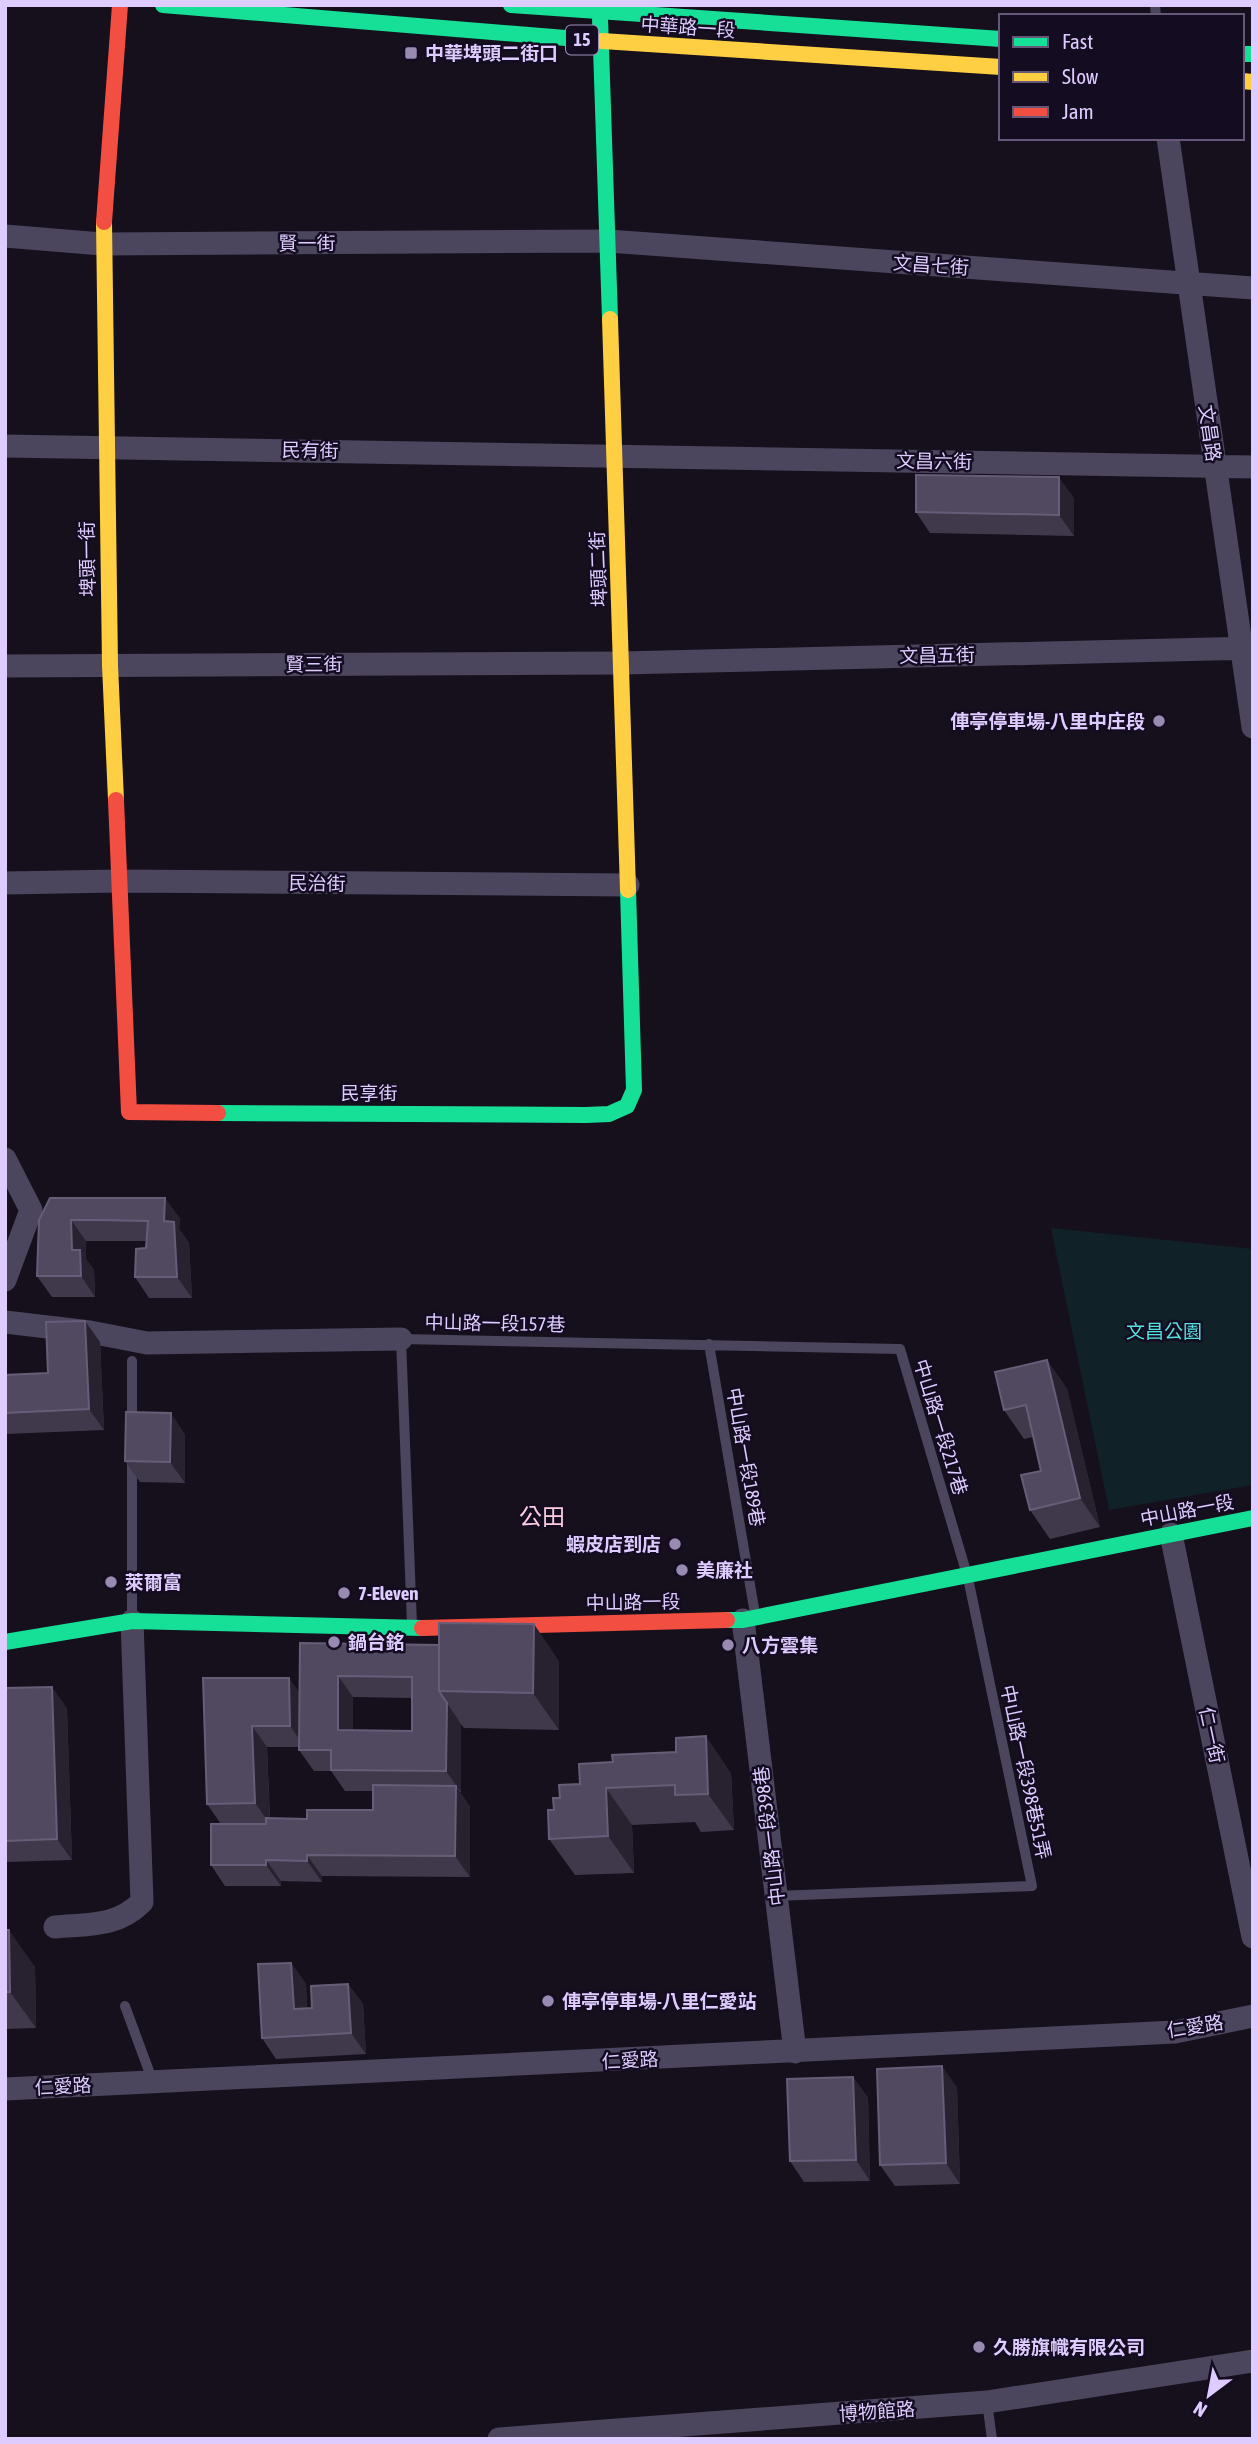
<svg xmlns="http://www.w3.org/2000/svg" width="1258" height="2444" font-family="'Asap Condensed','Noto Sans TC',sans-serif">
  <rect width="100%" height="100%" fill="#15101c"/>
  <path fill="#102128" d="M 1051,1228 L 1253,1249 L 1253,1485 L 1109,1510 Z"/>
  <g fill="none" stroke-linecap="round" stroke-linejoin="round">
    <path stroke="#4b455d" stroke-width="10" d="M 1155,5 L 1156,16
      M 709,1344 L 755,1614
      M 132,1425 L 132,1361
      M 132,1617 L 132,1458
      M 412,1625 L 401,1339 L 900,1349 L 968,1578 L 1032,1886 L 776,1896
      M 125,2006 L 153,2082
      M 987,2402 L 992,2439"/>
    <path stroke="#4b455d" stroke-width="23" d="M 1168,138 L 1253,727
      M 5,236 L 102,244 L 608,241 L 1253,288
      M 5,446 L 1253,467
      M 5,666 L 622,663 L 1253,648
      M 5,883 L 119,881 L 628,885
      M 5,1159 L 31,1210 L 5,1280
      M 5,1322 L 90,1332 L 147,1343 L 401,1339
      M 1171,1534 L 1253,1937
      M 743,1620 L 795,2052
      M 55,1927 C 89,1924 117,1927 142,1902 L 132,1621
      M 5,2089 L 1175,2032 L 1253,2016
      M 499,2439 L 987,2402 L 1253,2361"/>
    <path stroke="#16e098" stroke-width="16" d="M 163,5 L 602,41
      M 511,5 L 1001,39
      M 600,18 L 610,319
      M 1242,54 L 1253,54
      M 218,1113 L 586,1115 L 609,1114 L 627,1106 L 634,1090 L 628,890
      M 727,1620 L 743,1620 L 1253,1518
      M 5,1642 L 132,1621 L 422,1628"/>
    <path stroke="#ffcf43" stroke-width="16" d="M 602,41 L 1001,67
      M 1242,81 L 1253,82
      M 104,222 L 110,665 L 116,800
      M 610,319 L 628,890"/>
    <path stroke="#f24e42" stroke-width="16" d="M 104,222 L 120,5
      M 116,800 L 129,1112 L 218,1113
      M 422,1628 L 727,1620"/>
  </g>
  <path fill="#40394c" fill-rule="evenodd" d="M 1074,498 L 1074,536 L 930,533 L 916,512 Z
    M 165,1198 L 180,1219 L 179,1229 L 189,1243 L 192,1298 L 149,1298 L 135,1277 L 146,1248 L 147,1241 L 86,1241 L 86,1259 L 94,1270 L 95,1297 L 52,1297 L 37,1276 L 39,1220 Z
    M 100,1342 L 104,1430 L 5,1434 L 5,1375 L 48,1373 Z
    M 1047,1360 L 1067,1389 L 1100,1527 L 1050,1539 L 1030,1510 L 1041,1471 L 1033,1437 L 1024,1439 L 1004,1410 Z
    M 185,1434 L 185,1483 L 140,1482 L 125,1461 Z
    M 300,1643 L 559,1661 L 559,1730 L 464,1728 L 461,1724 L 461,1792 L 460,1792 L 470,1807 L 470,1877 L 322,1876 L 322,1882 L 281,1881 L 281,1886 L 225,1886 L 211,1865 L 221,1824 L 207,1804 L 203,1678 L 299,1692 ZM 353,1697 L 412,1698 L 412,1731 L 353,1730 ZM 267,1747 L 299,1747 L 299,1750 L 314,1771 L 331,1771 L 345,1791 L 373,1791 L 373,1810 L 307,1819 L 270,1818 Z
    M 5,1688 L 67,1708 L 72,1860 L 5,1862 Z
    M 731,1773 L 734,1830 L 701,1832 L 695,1822 L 632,1825 L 634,1873 L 575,1875 L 549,1839 L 554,1810 L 560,1798 L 580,1784 Z
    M 5,1930 L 35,1967 L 36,2028 L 5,2029 Z
    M 291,1963 L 306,1984 L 307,2008 L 312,2008 L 348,1984 L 363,2004 L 366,2054 L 276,2059 L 262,2038 Z
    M 853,2077 L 868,2098 L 870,2181 L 804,2182 L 790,2161 Z
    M 957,2087 L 960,2184 L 895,2186 L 880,2165 Z"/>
  <path fill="#282230" d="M 1059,477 L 1074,498 L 1074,536 L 1059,515 Z
    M 165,1198 L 180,1219 L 179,1229 L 189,1243 L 192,1298 L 177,1277 L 164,1221 Z
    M 71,1220 L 86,1241 L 86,1259 L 94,1270 L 95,1297 L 81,1276 L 72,1250 Z
    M 85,1321 L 100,1342 L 104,1430 L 89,1409 Z
    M 1047,1360 L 1067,1389 L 1100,1527 L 1080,1498 Z
    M 171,1413 L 185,1434 L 185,1483 L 170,1462 Z
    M 534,1624 L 559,1661 L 559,1730 L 533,1693 Z
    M 338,1676 L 353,1697 L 353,1751 L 338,1730 Z
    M 289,1678 L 304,1699 L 305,1747 L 290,1726 Z
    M 52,1687 L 67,1708 L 72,1860 L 57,1839 Z
    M 447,1703 L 461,1724 L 461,1792 L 446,1771 Z
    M 252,1726 L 267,1747 L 270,1824 L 255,1803 Z
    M 706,1736 L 731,1773 L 734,1830 L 708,1794 Z
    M 456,1786 L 470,1807 L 470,1877 L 455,1856 Z
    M 606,1788 L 632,1825 L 634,1873 L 608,1836 Z
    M 307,1855 L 322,1876 L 322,1882 L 307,1861 Z
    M 266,1860 L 281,1881 L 281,1886 L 266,1865 Z
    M 9,1930 L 35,1967 L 36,2028 L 10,1992 Z
    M 291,1963 L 306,1984 L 308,2030 L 294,2009 Z
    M 348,1984 L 363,2004 L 366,2054 L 351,2033 Z
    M 942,2066 L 957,2087 L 960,2184 L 946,2163 Z
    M 853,2077 L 868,2098 L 870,2181 L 856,2160 Z"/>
  <path fill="#51495f" stroke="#675d78" stroke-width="2" fill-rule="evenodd" d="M 916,475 L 1059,477 L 1059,515 L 916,512 Z
    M 50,1198 L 165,1198 L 164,1221 L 174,1222 L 177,1277 L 135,1277 L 136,1249 L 146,1248 L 148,1221 L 100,1220 L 71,1220 L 72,1250 L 80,1250 L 81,1276 L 37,1276 L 39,1220 Z
    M 85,1321 L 89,1409 L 5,1413 L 5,1375 L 48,1373 L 46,1322 Z
    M 1047,1360 L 1080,1498 L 1030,1510 L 1021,1475 L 1041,1471 L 1026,1405 L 1004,1410 L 995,1372 Z
    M 126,1412 L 171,1413 L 170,1462 L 125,1461 Z
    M 439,1623 L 534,1624 L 533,1693 L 439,1691 Z
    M 300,1643 L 439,1645 L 439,1691 L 447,1703 L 446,1771 L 331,1770 L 331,1750 L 299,1750 ZM 338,1676 L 412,1677 L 412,1731 L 338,1730 Z
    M 203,1678 L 289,1678 L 290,1726 L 252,1726 L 255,1803 L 207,1804 Z
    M 52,1687 L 57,1839 L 5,1841 L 5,1688 Z
    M 706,1736 L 708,1794 L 675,1795 L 675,1785 L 606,1788 L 608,1836 L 549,1839 L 548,1810 L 554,1810 L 553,1798 L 560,1798 L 559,1785 L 580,1784 L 579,1764 L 613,1762 L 612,1755 L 676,1752 L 676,1738 Z
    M 373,1785 L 456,1786 L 455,1856 L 307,1855 L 307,1861 L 266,1860 L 266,1865 L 211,1865 L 211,1824 L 266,1824 L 266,1818 L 307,1819 L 307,1810 L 373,1810 Z
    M 5,1930 L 9,1930 L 10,1992 L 5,1992 Z
    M 291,1963 L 294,2009 L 312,2008 L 311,1986 L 348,1984 L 351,2033 L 262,2038 L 258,1964 Z
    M 942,2066 L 946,2163 L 880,2165 L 877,2069 Z
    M 853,2077 L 856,2160 L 790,2161 L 787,2079 Z"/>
  <g fill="#988ab0" stroke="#140c20" stroke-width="2.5">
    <rect x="404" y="46" width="14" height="14" rx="3.5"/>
    <circle cx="1159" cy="721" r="7"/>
    <circle cx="675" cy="1544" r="7"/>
    <circle cx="682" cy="1570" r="7"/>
    <circle cx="111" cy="1582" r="7"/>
    <circle cx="344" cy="1593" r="7"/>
    <circle cx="334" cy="1642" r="7"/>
    <circle cx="728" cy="1645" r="7"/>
    <circle cx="548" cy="2001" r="7"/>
    <circle cx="979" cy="2347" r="7"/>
  </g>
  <g text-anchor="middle" stroke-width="5" stroke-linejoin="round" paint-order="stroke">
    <rect fill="#140c20" stroke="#a192bc" stroke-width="2" x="566" y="25.5" width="32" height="29" rx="5"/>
    <g font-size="18" font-weight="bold" fill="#decbff">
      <text x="582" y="46">15</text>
    </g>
    <g font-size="19" fill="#decbff" stroke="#140c20">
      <text transform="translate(688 27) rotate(4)" y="7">中華路一段</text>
      <text x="307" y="250">賢一街</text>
      <text transform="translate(931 265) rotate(4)" y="7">文昌七街</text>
      <text transform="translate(1210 433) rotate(82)" y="7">文昌路</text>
      <text transform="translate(310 450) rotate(1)" y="7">民有街</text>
      <text transform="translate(934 461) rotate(1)" y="7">文昌六街</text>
      <text transform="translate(87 559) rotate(-91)" y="7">埤頭一街</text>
      <text transform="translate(598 569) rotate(-92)" y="7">埤頭二街</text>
      <text transform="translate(937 655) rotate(-1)" y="7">文昌五街</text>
      <text x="314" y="671">賢三街</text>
      <text transform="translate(317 883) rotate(1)" y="7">民治街</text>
      <text x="369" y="1100">民享街</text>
      <text transform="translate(495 1323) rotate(1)" y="7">中山路一段157巷</text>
      <text transform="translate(941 1427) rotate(73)" y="7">中山路一段217巷</text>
      <text transform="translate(746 1457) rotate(80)" y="7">中山路一段189巷</text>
      <text transform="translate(1187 1510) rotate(-11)" y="7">中山路一段</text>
      <text transform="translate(633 1602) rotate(-1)" y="7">中山路一段</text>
      <text transform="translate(1212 1735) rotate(78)" y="7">仁一街</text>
      <text transform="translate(1026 1772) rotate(78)" y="7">中山路一段398巷51弄</text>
      <text transform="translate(769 1836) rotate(-97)" y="7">中山路一段398巷</text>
      <text transform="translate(1195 2026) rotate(-9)" y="7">仁愛路</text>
      <text transform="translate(630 2060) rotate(-3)" y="7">仁愛路</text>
      <text transform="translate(63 2086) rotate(-3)" y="7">仁愛路</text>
      <text transform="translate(877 2411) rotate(-4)" y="7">博物館路</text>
    </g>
    <g font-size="19" font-weight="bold" fill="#decbff" stroke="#140c20" text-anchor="start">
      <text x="425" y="60">中華埤頭二街口</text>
      <text x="1145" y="728" text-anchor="end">俥亭停車場-八里中庄段</text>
      <text x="661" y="1551" text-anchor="end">蝦皮店到店</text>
      <text x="696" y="1577">美廉社</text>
      <text x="125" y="1589">萊爾富</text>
      <text x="358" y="1600">7-Eleven</text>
      <text x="348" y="1649">鍋台銘</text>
      <text x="742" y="1652">八方雲集</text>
      <text x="562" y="2008">俥亭停車場-八里仁愛站</text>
      <text x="993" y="2354">久勝旗幟有限公司</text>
    </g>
    <g font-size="19" fill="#53e2e2" stroke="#140c20">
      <text x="1164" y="1338">文昌公園</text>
    </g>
    <g font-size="23" fill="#ffcde0" stroke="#140c20">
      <text x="542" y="1525">公田</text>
    </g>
  </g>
  <rect width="1258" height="2444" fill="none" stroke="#decbff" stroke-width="14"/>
  <rect x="999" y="14" width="245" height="126" fill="#140c20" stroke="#655879" stroke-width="2"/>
  <rect x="1013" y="37" width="35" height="10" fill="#16e098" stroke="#655879" stroke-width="2"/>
  <text x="1062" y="49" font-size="21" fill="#decbff">Fast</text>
  <rect x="1013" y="72" width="35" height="10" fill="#ffcf43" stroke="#655879" stroke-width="2"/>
  <text x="1062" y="84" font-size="21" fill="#decbff">Slow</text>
  <rect x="1013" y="107" width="35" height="10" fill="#f24e42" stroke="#655879" stroke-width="2"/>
  <text x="1062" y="119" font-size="21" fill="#decbff">Jam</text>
  <g transform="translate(1209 2395) rotate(212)" stroke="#140c20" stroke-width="5" paint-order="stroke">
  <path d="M0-5L12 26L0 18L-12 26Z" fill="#decbff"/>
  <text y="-10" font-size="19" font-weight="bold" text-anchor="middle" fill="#decbff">N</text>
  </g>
</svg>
